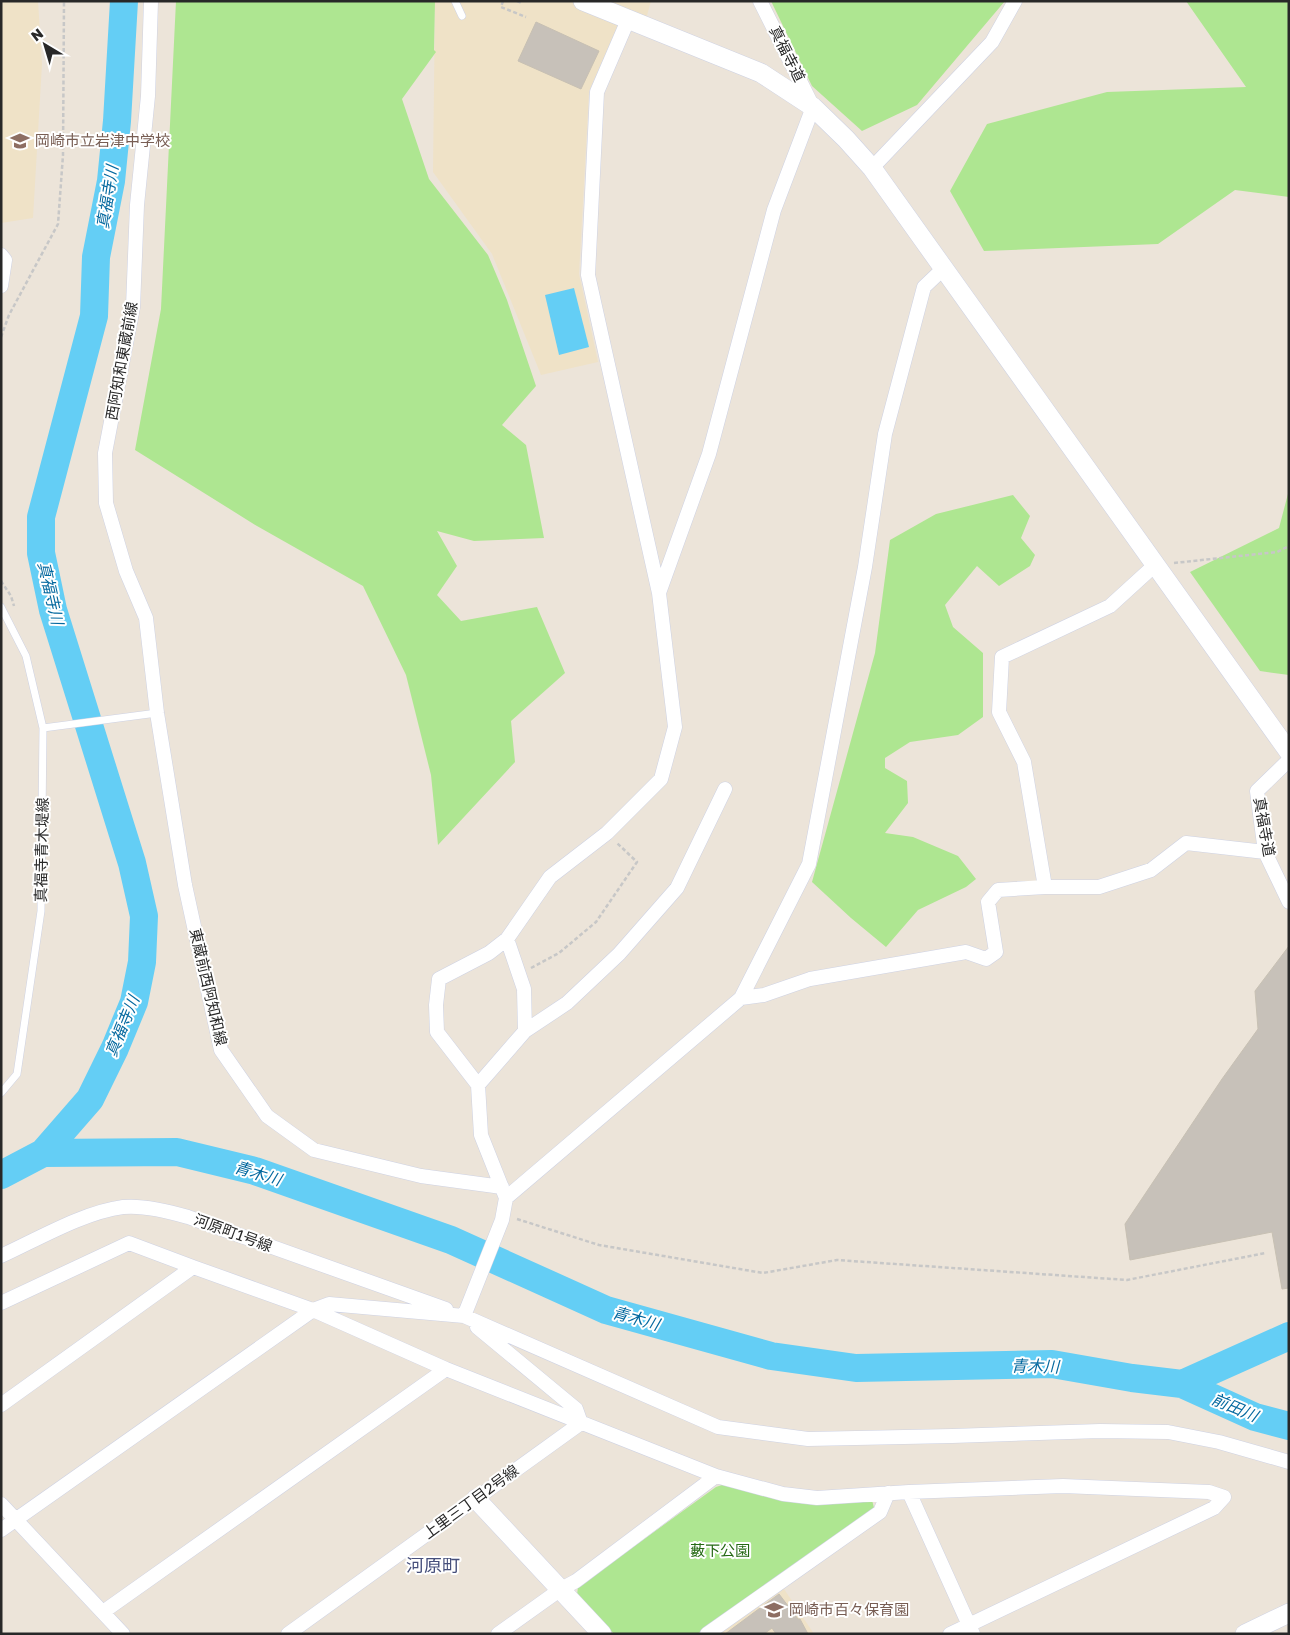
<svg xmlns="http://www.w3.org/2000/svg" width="1290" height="1635" font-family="'Golos Text','Noto Sans JP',sans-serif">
  <rect width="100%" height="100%" fill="#ece4d9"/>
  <path fill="#efe2c7" d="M 1,1 L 38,1 L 42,64 L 33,218 L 1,223 Z
    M 435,1 L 651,1 L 646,19 L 624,12 L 589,91 L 579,274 L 598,362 L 541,375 L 492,254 L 433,172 Z
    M 782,1586 L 814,1634 L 716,1634 Z"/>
  <path fill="#aee691" d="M 176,1 L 435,1 L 434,50 L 436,52 L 402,99 L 429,179 L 488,255 L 507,300 L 536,386 L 502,425 L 526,445 L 544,538 L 474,541 L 437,531 L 457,566 L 437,595 L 461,621 L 537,607 L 565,673 L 511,721 L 515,762 L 438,845 L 431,775 L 406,675 L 363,586 L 257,526 L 135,450 L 161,309 Z
    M 771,1 L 1005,1 L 917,105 L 862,131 L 812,86 Z
    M 1186,1 L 1289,1 L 1289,197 L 1235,190 L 1158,244 L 984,251 L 950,191 L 987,124 L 1107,92 L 1246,87 Z
    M 1289,490 L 1289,675 L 1260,671 L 1190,572 L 1279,528 Z
    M 1013,495 L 1030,516 L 1021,538 L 1035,555 L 1030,566 L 999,586 L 977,566 L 945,605 L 953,627 L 983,653 L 983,717 L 958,735 L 910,742 L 885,758 L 885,768 L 907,781 L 908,803 L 885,833 L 913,837 L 958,856 L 976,879 L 966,887 L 918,910 L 886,947 L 851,918 L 812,882 L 875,653 L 890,540 L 936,514 Z
    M 722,1485 L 729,1485 L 763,1496 L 806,1504 L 872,1500 L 874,1508 L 697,1634 L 614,1634 L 577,1595 L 578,1587 L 716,1487 Z"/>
  <path fill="#64cef5" d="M 574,288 L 589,347 L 559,355 L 545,295 Z"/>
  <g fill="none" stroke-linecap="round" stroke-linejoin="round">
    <path stroke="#64cef5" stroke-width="28" d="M 43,1153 L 90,1099 L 115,1048 L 134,1002 L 142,962 L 144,916 L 132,863 L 53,610 L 41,553 L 41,517 L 94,316 L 96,257 L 111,181 L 117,121 L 124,1
      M 1,1175 L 43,1153 L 177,1152 L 255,1171 L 451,1240 L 606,1310 L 771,1356 L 856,1368 L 1052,1364 L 1132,1378 L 1182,1384 L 1289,1336
      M 1182,1384 L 1255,1417 L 1289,1426"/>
  </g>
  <path fill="#c7c1b9" stroke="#c7c0b3" d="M 536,22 L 599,51 L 581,89 L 518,61 Z
    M 1289,946 L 1289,1288 L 1282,1289 L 1272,1232 L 1130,1260 L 1125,1224 L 1222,1079 L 1258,1029 L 1255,991 Z
    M 779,1594 L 798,1619 L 800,1619 L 808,1634 L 776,1634 L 772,1628 L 764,1634 L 725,1634 Z"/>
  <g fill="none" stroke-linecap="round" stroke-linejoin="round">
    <g stroke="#ced2e3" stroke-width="8">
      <path id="lane" d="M 455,1 L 462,16
        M 1,607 L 26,656 L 43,728 L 41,911 L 17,1074 L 1,1093
        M 43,728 L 157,713"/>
    </g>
    <g stroke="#ced2e3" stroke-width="15">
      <path id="street" d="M 151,1 L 148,96 L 137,205 L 133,307 L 105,453 L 106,503 L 126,571 L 146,618 L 157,713 L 185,885 L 221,1050 L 267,1116 L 314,1150 L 421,1176 L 502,1187
        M 872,168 L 992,42 L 1015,1
        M 1,255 L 5,260 L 1,286
        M 659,593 L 709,454 L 774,210 L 813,107 L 760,1
        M 1289,760 L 1257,791 L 1265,852 L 1289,902
        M 1045,887 L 1024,762 L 999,712 L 1002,657 L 1110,606 L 1155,565
        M 741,998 L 764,995 L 810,979 L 966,952 L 986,959 L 996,952 L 988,902 L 998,890 L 1045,887 L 1099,887 L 1151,870 L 1186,843 L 1265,852
        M 525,1031 L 567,1003 L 619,954 L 677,888 L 725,789
        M 478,1085 L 525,1031 L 524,989 L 507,939
        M 506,1198 L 741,998 L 809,864 L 865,567 L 885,434 L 924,287 L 944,268
        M 1,1256 C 38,1239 84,1212 123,1207 C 144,1205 168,1211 188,1217 L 446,1309
        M 1,1303 L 129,1243 L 193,1267
        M 464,1316 L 502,1220 L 506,1198 L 481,1135 L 478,1085 L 437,1032 L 436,1005 L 439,979 L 489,953 L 507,939 L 550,877 L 607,833 L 661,779 L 675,727 L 659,593 L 588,275 L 597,92 L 628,20
        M 477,1327 L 576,1409 L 581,1423
        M 1,1405 L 193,1267 L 313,1310 L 446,1369 L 716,1476 L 783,1494 L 817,1498 L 909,1492 L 1063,1486 L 1209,1492 L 1224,1497 L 1214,1508 L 950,1634
        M 909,1492 L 973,1634
        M 1,1504 L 123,1634
        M 1,1530 L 313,1310 L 329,1304 L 464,1316 L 718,1427 L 808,1439 L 952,1436 L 1100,1431 L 1168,1432 L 1219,1442 L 1289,1462
        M 103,1612 L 446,1369
        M 288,1634 L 581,1423
        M 498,1634 L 561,1589 L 576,1581 L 716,1476
        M 707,1634 L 880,1512 L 888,1493"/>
    </g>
    <g stroke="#ced2e3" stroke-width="20">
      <path id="secondary" d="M 583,1 L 761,73 L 813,107 L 846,139 L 872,168 L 1289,752
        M 476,1499 L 602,1634
        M 1245,1634 L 1289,1613"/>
    </g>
    <path stroke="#c7c7c7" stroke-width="2.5" stroke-dasharray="4 2.5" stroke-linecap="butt" d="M 503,1 L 501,7 L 526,17
      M 517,1 L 522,3 L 522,1
      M 1,337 L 9,315 L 58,224 L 63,155 L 64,1
      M 1174,563 L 1277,552 L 1289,546
      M 1,581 L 11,596 L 14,606
      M 531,968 L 559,953 L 596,922 L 637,862 L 617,843
      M 517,1219 L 599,1245 L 763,1273 L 837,1260 L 1127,1280 L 1265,1253"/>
    <use href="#lane" stroke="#fff" stroke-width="7"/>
    <use href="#street" stroke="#fff" stroke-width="14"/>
    <use href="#secondary" stroke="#fff" stroke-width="19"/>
  </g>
  <defs>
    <g id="school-bare" transform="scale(1.5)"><path d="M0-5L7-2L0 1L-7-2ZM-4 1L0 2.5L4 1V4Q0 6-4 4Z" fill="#8d6e63" stroke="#fff" stroke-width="2.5" paint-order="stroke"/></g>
  </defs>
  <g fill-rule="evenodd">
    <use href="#school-bare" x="20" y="141"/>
    <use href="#school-bare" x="774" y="1610"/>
  </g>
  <g text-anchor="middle" stroke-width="4" stroke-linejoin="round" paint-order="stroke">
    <g font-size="15" fill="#282828" stroke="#fff">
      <text transform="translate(787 54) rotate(63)" y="5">真福寺道</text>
      <text transform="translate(122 361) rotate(-80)" y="5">西阿知和東蔵前線</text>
      <text transform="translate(1264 827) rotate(80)" y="5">真福寺道</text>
      <text transform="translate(42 850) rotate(-89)" y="5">真福寺青木堤線</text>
      <text transform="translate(208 987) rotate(77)" y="5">東蔵前西阿知和線</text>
      <text transform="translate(233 1233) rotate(20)" y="5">河原町1号線</text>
      <text transform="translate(471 1502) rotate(-36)" y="5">上里三丁目2号線</text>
    </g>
    <g font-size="15" fill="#785e54" stroke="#fff" text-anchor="start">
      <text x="35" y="146">岡崎市立岩津中学校</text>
      <text x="789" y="1615">岡崎市百々保育園</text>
    </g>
    <g font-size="15" fill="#266915" stroke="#fff">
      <text x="720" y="1556">藪下公園</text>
    </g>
    <g font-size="16" font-style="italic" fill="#05699f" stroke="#fff">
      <text transform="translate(107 197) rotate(-81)" y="6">真福寺川</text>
      <text transform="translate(51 593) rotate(77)" y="6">真福寺川</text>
      <text transform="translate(122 1026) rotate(-68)" y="6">真福寺川</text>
      <text transform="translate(258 1173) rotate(17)" y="6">青木川</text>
      <text transform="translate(636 1318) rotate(16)" y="6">青木川</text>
      <text transform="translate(1035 1366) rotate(1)" y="6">青木川</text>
      <text transform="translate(1235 1407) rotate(23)" y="6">前田川</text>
    </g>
    <g font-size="18" fill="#464f7b" stroke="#fff">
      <text x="433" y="1572">河原町</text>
    </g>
  </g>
  <rect width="1290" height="1635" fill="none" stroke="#282828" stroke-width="5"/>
  <g transform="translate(45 45) rotate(322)" stroke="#ffffff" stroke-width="4" paint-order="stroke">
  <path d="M0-4L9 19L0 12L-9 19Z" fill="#282828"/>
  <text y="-8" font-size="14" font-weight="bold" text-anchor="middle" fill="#282828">N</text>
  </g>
</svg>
